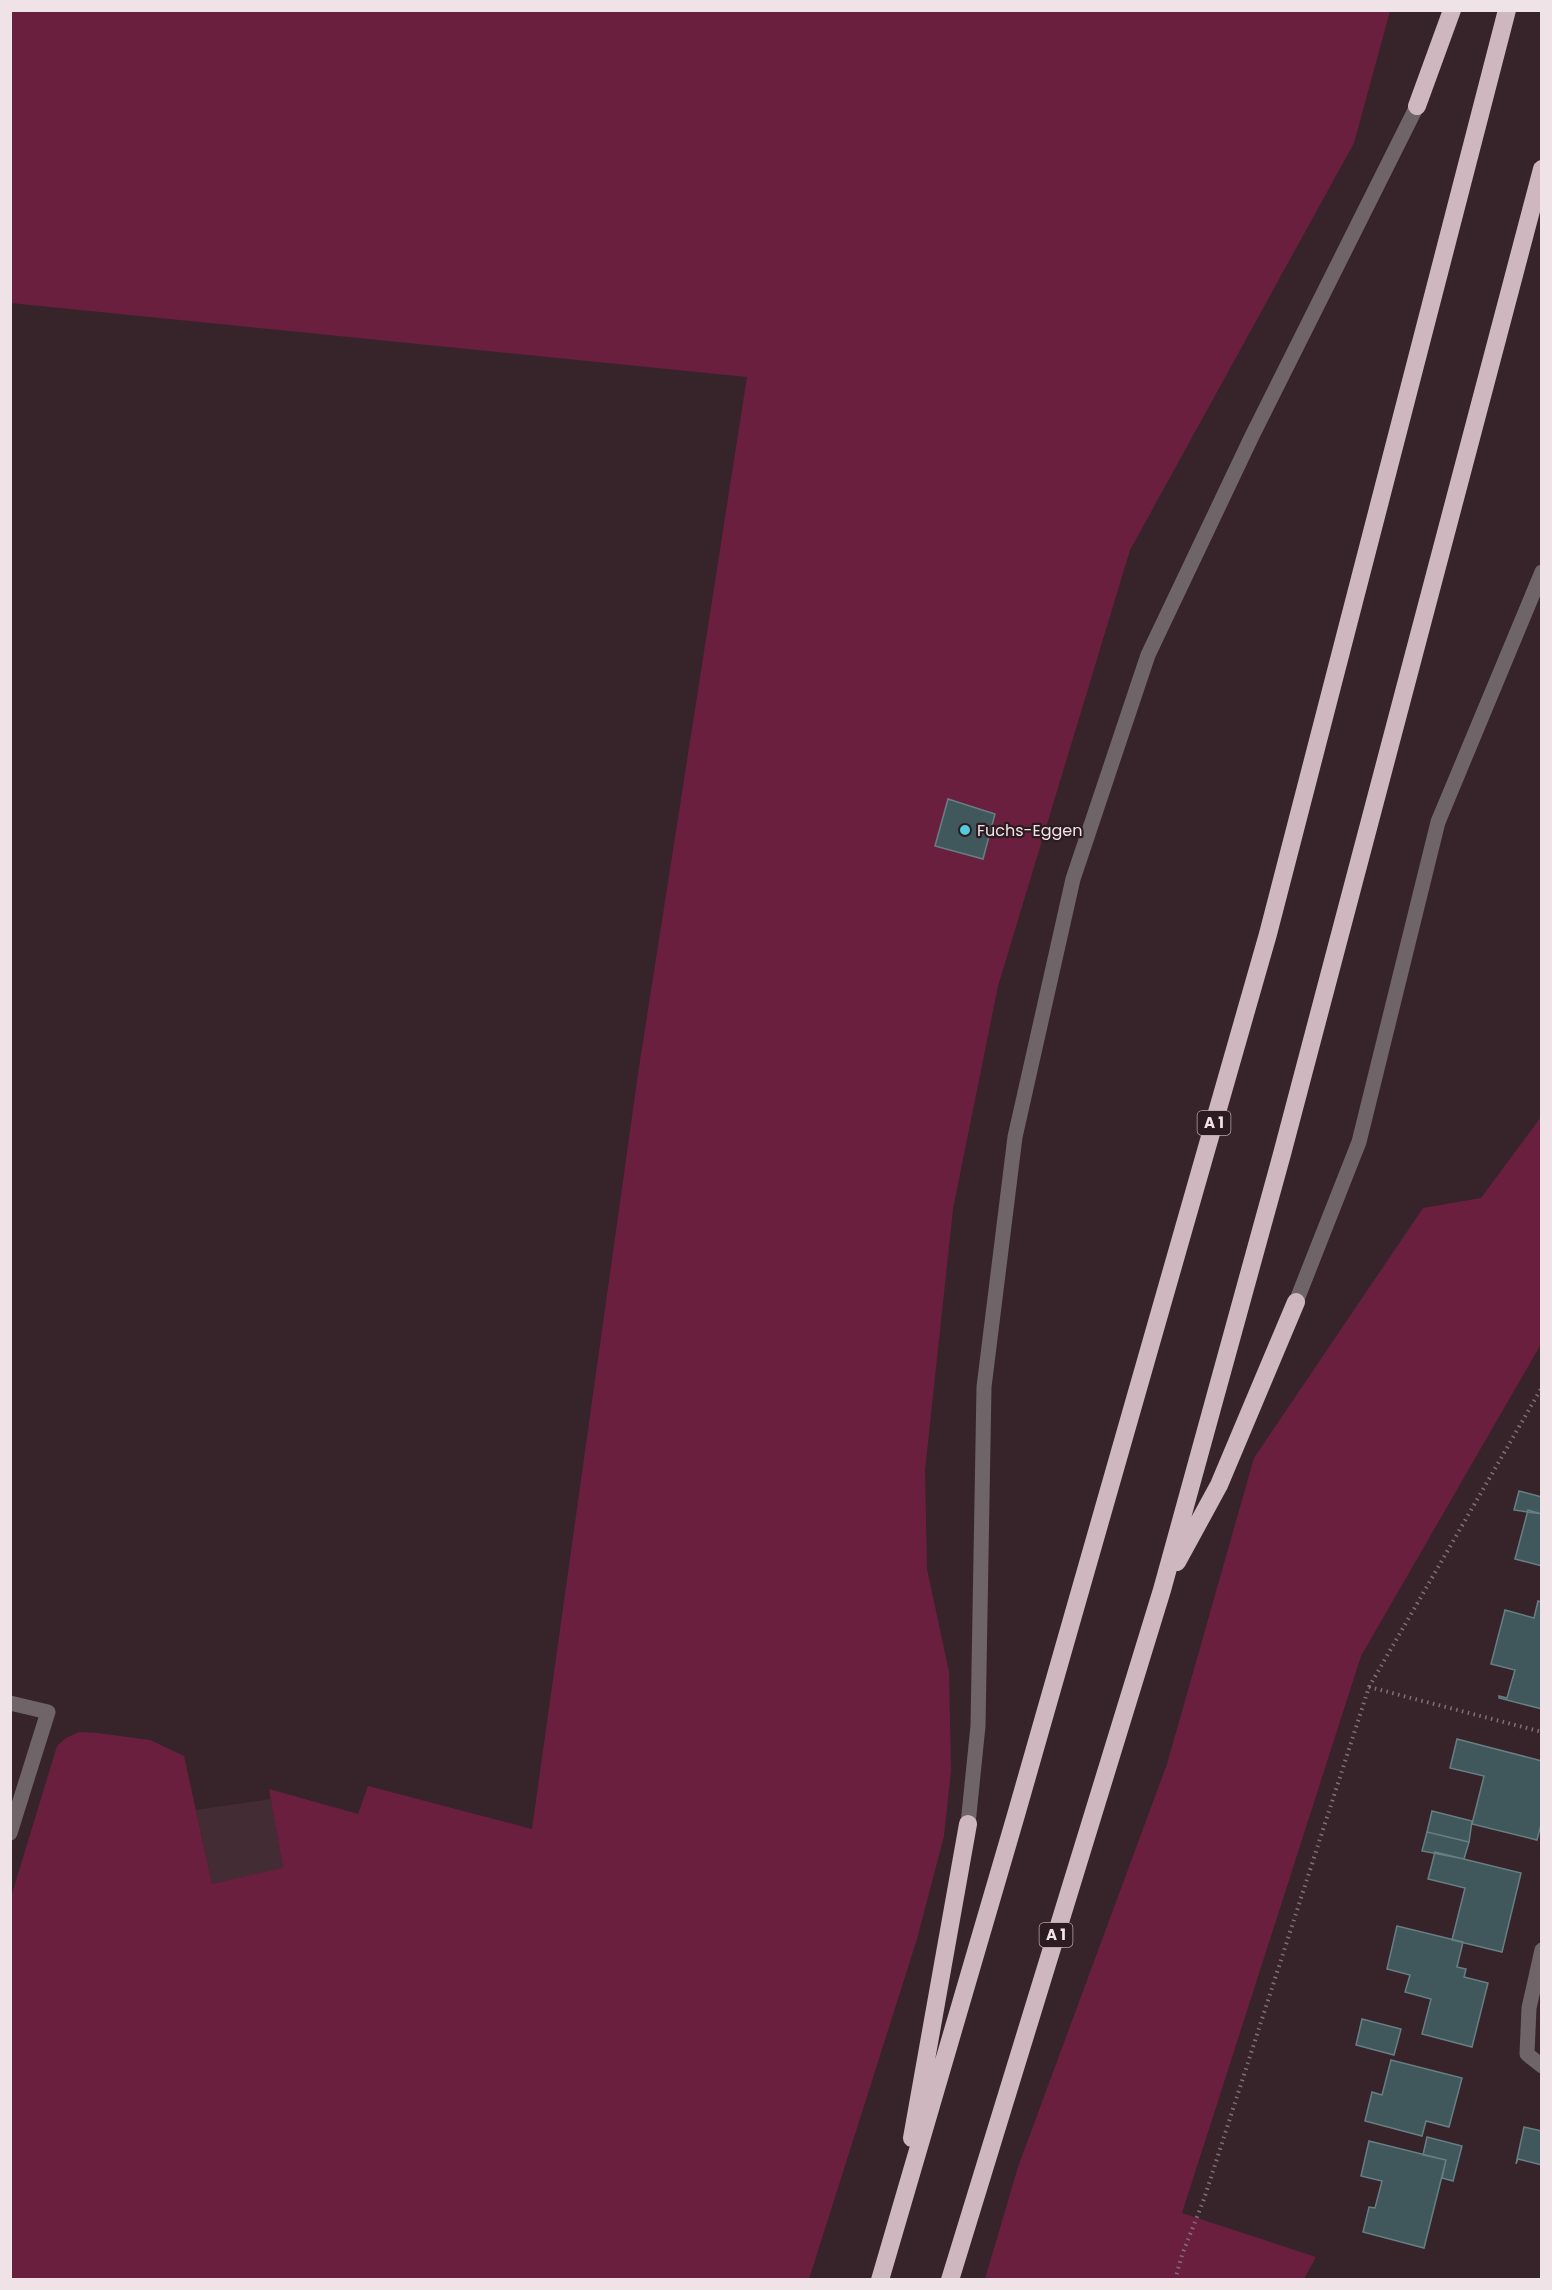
<svg xmlns="http://www.w3.org/2000/svg" width="1552" height="2290" font-family="Poppins,sans-serif">
  <rect width="100%" height="100%" fill="#36242a"/>
  <path fill="#442c34" d="M 271,1799 L 283,1869 L 212,1884 L 196,1810 Z"/>
  <path fill="#6a1f3f" d="M 11,11 L 1390,11 L 1354,143 L 1130,550 L 998,986 L 953,1209 L 925,1470 L 927,1569 L 949,1672 L 951,1771 L 944,1836 L 917,1939 L 809,2279 L 11,2280 L 11,1897 L 57,1746 L 66,1738 L 79,1732 L 97,1733 L 150,1740 L 184,1756 L 212,1884 L 283,1868 L 269,1789 L 358,1814 L 368,1786 L 532,1829 L 638,1074 L 747,377 L 11,303 Z
    M 1541,1117 L 1541,1344 L 1361,1656 L 1182,2213 L 1316,2257 L 1304,2279 L 985,2279 L 1018,2167 L 1167,1764 L 1254,1458 L 1423,1208 L 1481,1198 Z"/>
  <path fill="#40575b" stroke="#677f83" stroke-width="1.5" d="M 948,799 L 995,814 L 983,859 L 935,846 Z
    M 1519,1491 L 1542,1497 L 1542,1514 L 1514,1510 Z
    M 1528,1510 L 1542,1514 L 1542,1566 L 1515,1559 Z
    M 1538,1601 L 1542,1602 L 1542,1709 L 1499,1698 L 1499,1696 L 1507,1698 L 1515,1670 L 1491,1664 L 1505,1610 L 1534,1618 Z
    M 1457,1739 L 1542,1761 L 1542,1821 L 1537,1840 L 1472,1824 L 1484,1776 L 1450,1768 Z
    M 1432,1811 L 1472,1821 L 1469,1842 L 1427,1832 Z
    M 1427,1832 L 1469,1842 L 1464,1859 L 1422,1851 Z
    M 1435,1852 L 1521,1873 L 1502,1952 L 1452,1940 L 1465,1888 L 1428,1879 Z
    M 1397,1926 L 1463,1942 L 1457,1967 L 1466,1969 L 1464,1977 L 1488,1983 L 1472,2047 L 1422,2034 L 1431,1999 L 1405,1992 L 1410,1975 L 1387,1969 Z
    M 1362,2019 L 1401,2029 L 1394,2055 L 1356,2045 Z
    M 1391,2060 L 1462,2078 L 1449,2127 L 1426,2121 L 1422,2136 L 1365,2121 L 1372,2092 L 1382,2095 Z
    M 1524,2127 L 1542,2131 L 1542,2165 L 1518,2159 L 1516,2164 Z
    M 1427,2137 L 1462,2146 L 1453,2181 L 1442,2178 L 1446,2160 L 1423,2155 Z
    M 1369,2141 L 1446,2160 L 1424,2248 L 1363,2232 L 1369,2207 L 1375,2208 L 1382,2181 L 1361,2176 Z"/>
  <g fill="none" stroke-linecap="round" stroke-linejoin="round">
    <path stroke="#807076" stroke-width="4" stroke-dasharray="1.5 4.5" stroke-linecap="butt" d="M 1369,1687 L 1542,1732
      M 1175,2280 L 1182,2255 L 1204,2199 L 1369,1687 L 1542,1387"/>
    <path stroke="#6f6568" stroke-width="15" d="M 1296,1302 L 1359,1142 L 1438,822 L 1542,572
      M 10,1703 L 48,1712 L 10,1833
      M 968,1824 L 978,1726 L 984,1387 L 1015,1137 L 1073,879 L 1148,655 L 1252,436 L 1417,106
      M 1542,1950 L 1529,2008 L 1527,2054 L 1542,2066"/>
    <path stroke="#ceb7be" stroke-width="18" d="M 1417,106 L 1452,10
      M 1177,1562 L 1219,1485 L 1296,1302
      M 912,2138 L 968,1824
      M 880,2280 L 1016,1815 L 1268,934 L 1507,10
      M 950,2280 L 1162,1590 L 1282,1154 L 1542,169"/>
  </g>
  <circle fill="#53cbdb" stroke="#2c1b21" stroke-width="2" cx="965" cy="830" r="6"/>
  <g text-anchor="middle" stroke-width="4.5" stroke-linejoin="round" paint-order="stroke">
    <g fill="#2c1b21" stroke="#b5a7ac" stroke-width="1.5">
      <rect x="1197.5" y="1111" width="33" height="24" rx="4.5"/>
      <rect x="1039.5" y="1923" width="33" height="24" rx="4.5"/>
    </g>
    <g font-size="15" font-weight="bold" fill="#f0e3e7">
      <text x="1214" y="1128">A 1</text>
      <text x="1056" y="1940">A 1</text>
    </g>
    <g font-size="16" fill="#f0e3e7" stroke="#2c1b21" text-anchor="start">
      <text x="977" y="836">Fuchs-Eggen</text>
    </g>
  </g>
  <rect width="1552" height="2290" fill="none" stroke="#f0e3e7" stroke-width="24"/>
</svg>
